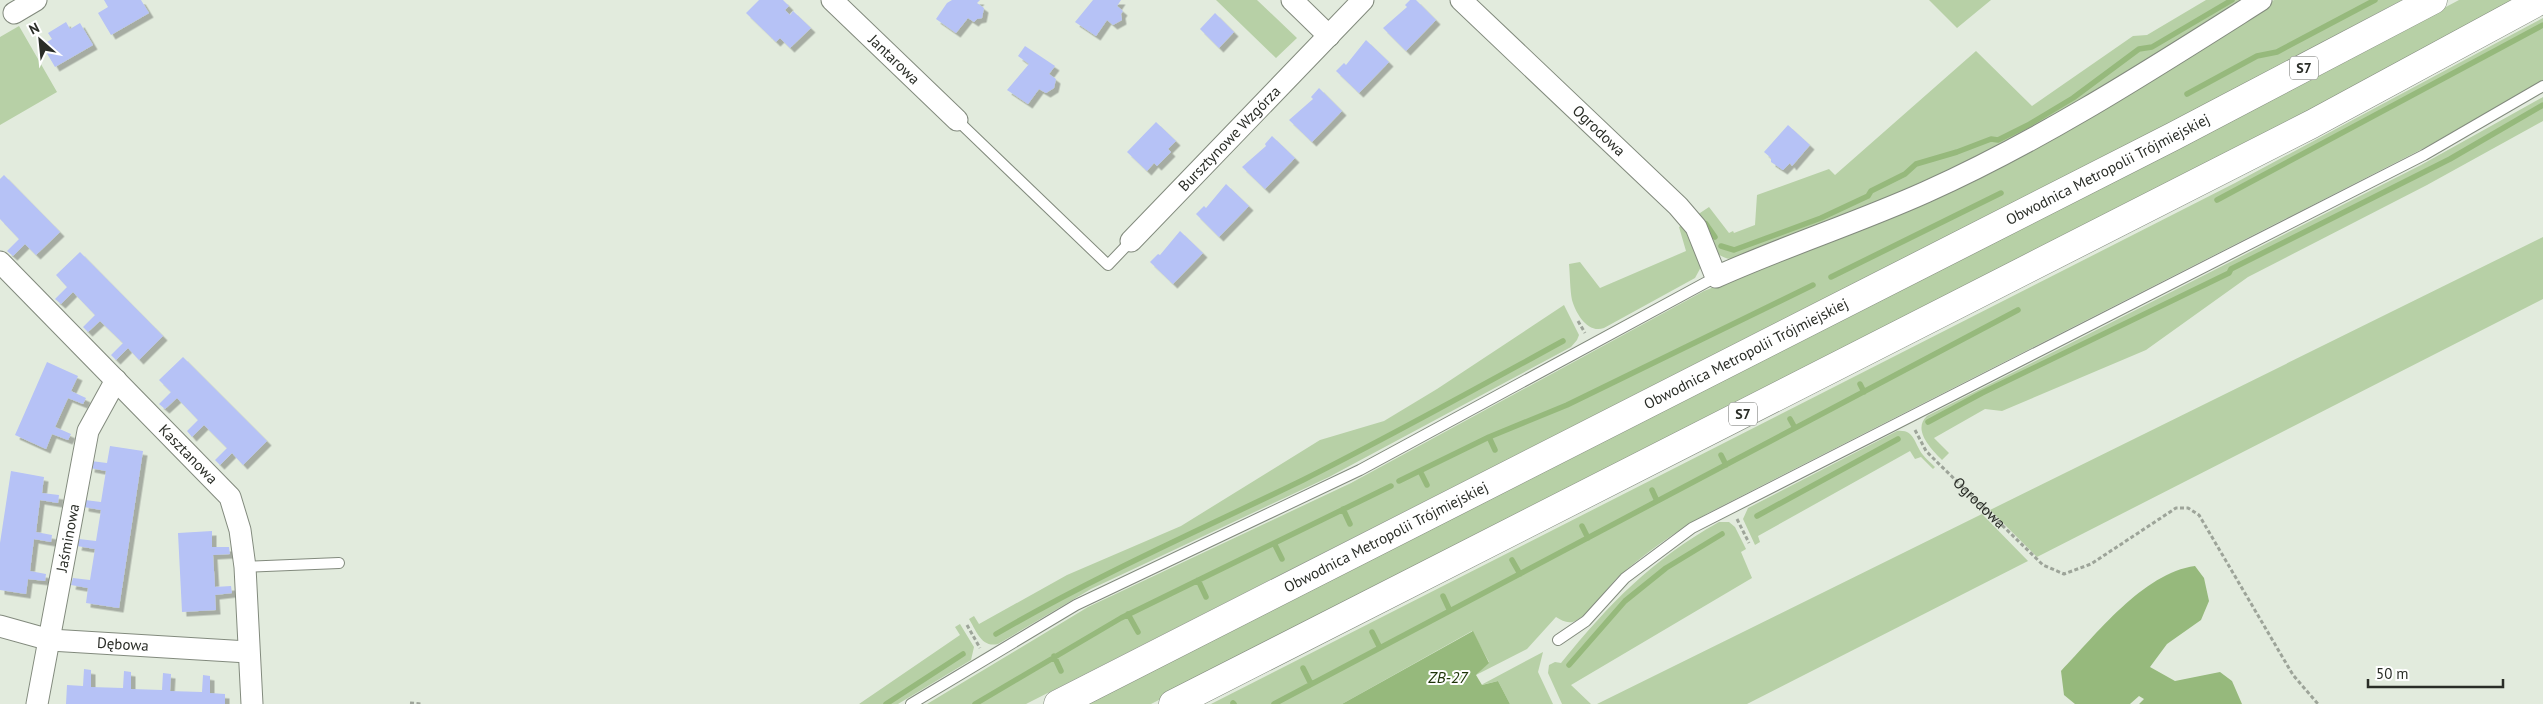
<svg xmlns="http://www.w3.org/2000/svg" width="2543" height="704" font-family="'PT Sans',sans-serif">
  <defs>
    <filter id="shadow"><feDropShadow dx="4.5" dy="4.5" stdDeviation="0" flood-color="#0004"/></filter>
  </defs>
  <rect width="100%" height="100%" fill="#e2ebdd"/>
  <path fill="#b7d0a6" d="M 1216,0 L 1257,0 L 1297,38 L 1276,58 Z
    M 1929,0 L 1991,0 L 1957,28 Z
    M 2206,0 L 2246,0 L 2141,68 L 1927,184 L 1731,259 C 1710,257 1703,233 1694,217 L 1709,207 L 1729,233 L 1733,231 L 1734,233 L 1755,225 L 1757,195 L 1829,169 L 1835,175 L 1976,51 L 2032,106 L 2133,36 L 2147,35 Z
    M 2274,0 L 2402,0 L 2191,112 L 1026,704 L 927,704 L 1088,607 L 1351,483 L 1704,291 L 1877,221 L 2234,25 Z
    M 2459,0 L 2520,0 L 2249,145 L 1151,704 L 1086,704 L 2354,56 Z
    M 2543,18 L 2543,81 L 2428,146 L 1708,513 C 1675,532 1645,553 1617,578 C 1604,591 1593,611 1577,620 C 1569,625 1563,621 1556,617 L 1527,649 L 1476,675 L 1489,662 L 1472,631 L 1342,704 L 1211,704 L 2235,183 Z
    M 19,26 L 57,92 L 0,125 L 0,37 Z
    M 2543,97 L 2543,121 L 2427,185 L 2248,277 L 2146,350 L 2002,411 L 1985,409 L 1934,438 L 1949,453 L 1942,460 C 1931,449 1912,430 1927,416 L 2421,165 Z
    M 1687,222 L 1701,267 L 1695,278 L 1604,328 C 1588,334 1576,314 1572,300 C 1570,290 1570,275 1569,264 L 1580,262 L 1600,288 L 1686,251 L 1679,227 Z
    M 2543,237 L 2543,299 L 2037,557 L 1990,510 Z
    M 1564,305 L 1579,335 L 1577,340 L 1571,347 L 1329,477 L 1091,589 L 998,644 C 981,648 976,630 969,619 L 974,616 L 979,624 L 1067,575 L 1181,526 L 1320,440 L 1384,421 L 1437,389 Z
    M 1897,431 C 1915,429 1914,444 1923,455 C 1926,459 1931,463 1935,467 L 1933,469 L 1921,457 L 1915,459 L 1910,451 L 1758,536 L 1760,542 L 1755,545 L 1743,519 L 1748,508 Z
    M 1982,514 L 2028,561 L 1747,704 L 1597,704 Z
    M 1719,522 L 1729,522 L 1735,527 L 1746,549 L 1741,552 L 1752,578 L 1571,685 L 1591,704 L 1562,704 L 1548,673 L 1549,665 L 1555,662 L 1561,663 C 1610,603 1650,561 1719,522 Z
    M 960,624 L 974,647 L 971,660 L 898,704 L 859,704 L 960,635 L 955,627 Z
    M 1543,652 L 1538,672 L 1553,704 L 1510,704 L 1498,681 L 1481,685 Z"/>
  <path fill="#96b97c" d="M 2195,566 L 2204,578 L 2209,601 L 2201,620 L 2167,644 L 2150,667 L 2175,681 L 2220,672 L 2232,681 L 2242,704 L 2139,704 L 2144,699 L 2139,696 L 2130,704 L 2075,704 L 2064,695 L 2061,671 C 2096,635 2143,573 2195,566 Z
    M 1473,631 L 1489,663 L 1476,675 L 1482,685 L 1498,681 L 1510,704 L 1342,704 Z"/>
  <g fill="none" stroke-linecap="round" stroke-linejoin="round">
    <path stroke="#96b97c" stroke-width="5.5" d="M 2187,94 L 2257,56 L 2277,52 L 2375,0
      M 2217,200 L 2543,25
      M 1706,224 L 1715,237
      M 1721,246 L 1734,250 L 1821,218 L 1868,196 L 1871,191 L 1905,174 L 1916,164 L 1957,152 L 1991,139 L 1998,140 L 2028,125 L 2073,98 L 2139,49 L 2152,47 L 2232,0
      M 1831,277 L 2001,193
      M 1860,384 L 1864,392
      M 1790,419 L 1795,428
      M 1928,422 L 1982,393 L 2229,273 L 2231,269 L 2450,159 L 2543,105
      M 1489,437 L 1495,450
      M 1721,455 L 1726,465
      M 1420,471 L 1427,485
      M 1399,481 L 1489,437 L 1567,405 L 1813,285
      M 1652,490 L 1657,501
      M 1343,509 L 1350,524
      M 1757,516 L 1898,439
      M 1582,526 L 1588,538
      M 1274,543 L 1282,559
      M 1512,560 L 1520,574
      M 1198,580 L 1206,597
      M 1443,596 L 1450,611
      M 1128,614 L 1138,632
      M 1372,632 L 1380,648
      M 996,634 C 1095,576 1200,530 1303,480 C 1391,436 1477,388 1563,341
      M 1054,656 L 1061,671
      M 1569,665 L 1625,601 L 1666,568 L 1722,534
      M 1303,668 L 1311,684
      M 1233,703 L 1234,704
      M 886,704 L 963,654
      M 975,704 L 1121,618 L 1391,486
      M 1274,704 L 2018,310"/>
  </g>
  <path fill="#b6c2f6" filter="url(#shadow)" d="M 104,0 L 141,0 L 149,13 L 111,35 L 98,13 L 108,7 Z
    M 759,0 L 783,0 L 789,6 L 785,10 L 790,15 L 793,11 L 811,28 L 790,48 L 780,38 L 776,42 L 746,13 Z
    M 952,0 L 980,0 L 977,3 L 984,8 L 982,18 L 977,19 L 974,22 L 968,18 L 956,33 L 936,19 L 947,3 Z
    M 1093,0 L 1121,0 L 1117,6 L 1123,11 L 1121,14 L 1122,20 L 1113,25 L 1107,20 L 1096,36 L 1075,22 Z
    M 1410,0 L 1416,0 L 1436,20 L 1406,51 L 1383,28 L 1407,7 L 1405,5 Z
    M 1215,13 L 1234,32 L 1219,48 L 1200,29 Z
    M 66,22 L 70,29 L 80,23 L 93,45 L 55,67 L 42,45 L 52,39 L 48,33 Z
    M 1366,40 L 1389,62 L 1359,93 L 1336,71 L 1344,63 L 1346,65 Z
    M 1025,46 L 1055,66 L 1049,74 L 1056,79 L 1054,88 L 1046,93 L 1039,89 L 1028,104 L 1007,90 L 1029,64 L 1018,56 Z
    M 1319,88 L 1342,111 L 1312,142 L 1289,120 L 1313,99 L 1311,97 Z
    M 1156,122 L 1176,141 L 1168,149 L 1171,152 L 1157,166 L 1154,163 L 1147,171 L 1127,152 Z
    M 1788,125 L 1810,145 L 1792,166 L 1790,163 L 1783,170 L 1771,162 L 1771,158 L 1764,152 Z
    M 1272,136 L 1295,158 L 1265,189 L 1242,167 L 1266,146 L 1265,144 Z
    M 4,175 L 60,232 L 36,255 L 25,244 L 13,256 L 7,251 L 19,239 L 0,219 L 0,179 Z
    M 1226,184 L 1249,206 L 1219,237 L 1196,214 L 1204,206 L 1206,208 Z
    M 1180,231 L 1203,253 L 1173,284 L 1150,262 L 1158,254 L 1160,255 Z
    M 80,252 L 163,336 L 139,360 L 128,348 L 116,360 L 111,355 L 123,343 L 100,321 L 88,332 L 83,327 L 95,315 L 73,292 L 61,304 L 55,299 L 67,287 L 56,275 Z
    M 183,357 L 267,441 L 243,465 L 232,453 L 220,465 L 215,460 L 227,448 L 204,425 L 192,437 L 187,431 L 198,420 L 177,398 L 165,409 L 159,404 L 171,392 L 159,380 Z
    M 47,362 L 78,376 L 71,391 L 86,398 L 83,404 L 68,398 L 55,427 L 71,434 L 68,440 L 52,434 L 46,449 L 15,435 Z
    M 110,446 L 143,451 L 119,608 L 86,603 L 88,588 L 71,585 L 73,578 L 90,580 L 95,549 L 77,546 L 79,539 L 96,541 L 101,510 L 84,507 L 85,500 L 101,502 L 106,471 L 90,468 L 91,461 L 107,463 Z
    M 11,471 L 44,477 L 42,493 L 59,495 L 58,503 L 40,500 L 36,532 L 52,535 L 51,542 L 34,539 L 30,571 L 46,574 L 45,581 L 28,579 L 26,594 L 0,590 L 0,543 Z
    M 212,531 L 212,547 L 229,547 L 230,554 L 213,555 L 215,587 L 231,586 L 232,593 L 215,595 L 216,610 L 182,612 L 178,533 Z
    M 84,669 L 91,670 L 91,687 L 123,688 L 124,671 L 131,672 L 131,689 L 162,690 L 163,673 L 171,674 L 170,691 L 202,692 L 203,675 L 210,676 L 210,693 L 225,694 L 225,704 L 66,704 L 67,685 L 83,686 Z"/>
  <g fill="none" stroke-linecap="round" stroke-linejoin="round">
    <g stroke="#828a7d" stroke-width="12">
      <path id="service" d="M 957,120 L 1108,265 L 1131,241
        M 245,567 L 339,563
        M 1558,640 L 1586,621 L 1625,578 L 1692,528 L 2424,155 L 2543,86
        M 911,704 L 1076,605 L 1360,470 L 1716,277"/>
    </g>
    <g stroke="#828a7d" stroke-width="23">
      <g id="minor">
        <path id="s2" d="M 832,0 L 957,120"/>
        <path d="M 1292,0 L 1329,36"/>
        <path id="s3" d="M 1461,0 L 1678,206 L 1696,227 L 1716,277 C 1785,246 1857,223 1926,192 C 2044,139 2152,69 2261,0"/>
        <path d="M 14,13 L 36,0"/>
        <path id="s4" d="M 1131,241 L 1363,0"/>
        <path id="s5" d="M 0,262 L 230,497 L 240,530 L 245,567 L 252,704"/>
        <path id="s6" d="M 0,626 L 50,640 L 248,652"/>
        <path id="s7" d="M 37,704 L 88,431 L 116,380"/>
      </g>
    </g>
    <g stroke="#828a7d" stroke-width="29">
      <g id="motorway">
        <path id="s8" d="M 1058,704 L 2174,136 L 2433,0"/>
        <path d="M 1173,704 L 2312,124 L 2541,0"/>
      </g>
    </g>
    <g stroke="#9da499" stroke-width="3" stroke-dasharray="4 2.5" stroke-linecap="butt">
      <path d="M 1578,321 L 1585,333"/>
      <path id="s1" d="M 1915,430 L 1926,451 L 1938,463 L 2043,565 L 2064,574 L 2091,564 L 2176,508 L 2188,508 L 2199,515 L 2293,675 L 2318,704"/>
      <path d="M 1737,519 L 1749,543"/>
      <path d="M 967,625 L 980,648"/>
      <path d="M 410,703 L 421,704"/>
    </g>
    <use href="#service" stroke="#fff" stroke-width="10"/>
    <use href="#minor" stroke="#fff" stroke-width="21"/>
    <use href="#motorway" stroke="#fff" stroke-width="28"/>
  </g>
  <g text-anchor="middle" stroke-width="4" stroke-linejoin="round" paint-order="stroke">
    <g fill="#fff" stroke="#6a6c68" stroke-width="1">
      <rect x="2290" y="56.5" width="28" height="23" rx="4"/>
      <rect x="1729" y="402.5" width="28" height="23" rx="4"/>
    </g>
    <g font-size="14" font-weight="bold" fill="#2a2d27">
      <text x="2304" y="73">S7</text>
      <text x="1743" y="419">S7</text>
    </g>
    <g font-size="15" fill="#2a2d27" stroke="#fff">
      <text dy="5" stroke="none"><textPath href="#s2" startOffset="86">Jantarowa</textPath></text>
      <text dy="5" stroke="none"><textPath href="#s3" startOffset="190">Ogrodowa</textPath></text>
      <text dy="5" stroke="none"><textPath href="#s4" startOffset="142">Bursztynowe Wzgórza</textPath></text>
      <text dy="5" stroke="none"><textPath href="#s8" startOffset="1178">Obwodnica Metropolii Trójmiejskiej</textPath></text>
      <text dy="5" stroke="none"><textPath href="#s8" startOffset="772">Obwodnica Metropolii Trójmiejskiej</textPath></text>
      <text dy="5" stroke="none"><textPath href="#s5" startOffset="269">Kasztanowa</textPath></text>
      <text dy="5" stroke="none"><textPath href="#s1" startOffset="98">Ogrodowa</textPath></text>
      <text dy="5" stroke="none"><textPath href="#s8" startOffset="368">Obwodnica Metropolii Trójmiejskiej</textPath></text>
      <text dy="5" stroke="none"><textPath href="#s7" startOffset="169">Jaśminowa</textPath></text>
      <text dy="5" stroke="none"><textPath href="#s6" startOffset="125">Dębowa</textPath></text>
    </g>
    <g font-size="16" font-style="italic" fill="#1e3408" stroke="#fff">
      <text x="1448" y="683">ZB-27</text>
    </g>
  </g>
  <g transform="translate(40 40) rotate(333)" stroke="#ffffff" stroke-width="4" paint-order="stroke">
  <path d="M0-4L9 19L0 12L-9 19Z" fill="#2a2d27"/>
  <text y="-8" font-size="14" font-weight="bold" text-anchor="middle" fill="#2a2d27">N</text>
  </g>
  <path d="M2368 679v8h135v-8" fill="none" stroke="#2a2d27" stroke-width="2.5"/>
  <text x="2376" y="679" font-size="15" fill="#2a2d27" stroke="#ffffff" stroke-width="4" paint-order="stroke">50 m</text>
</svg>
